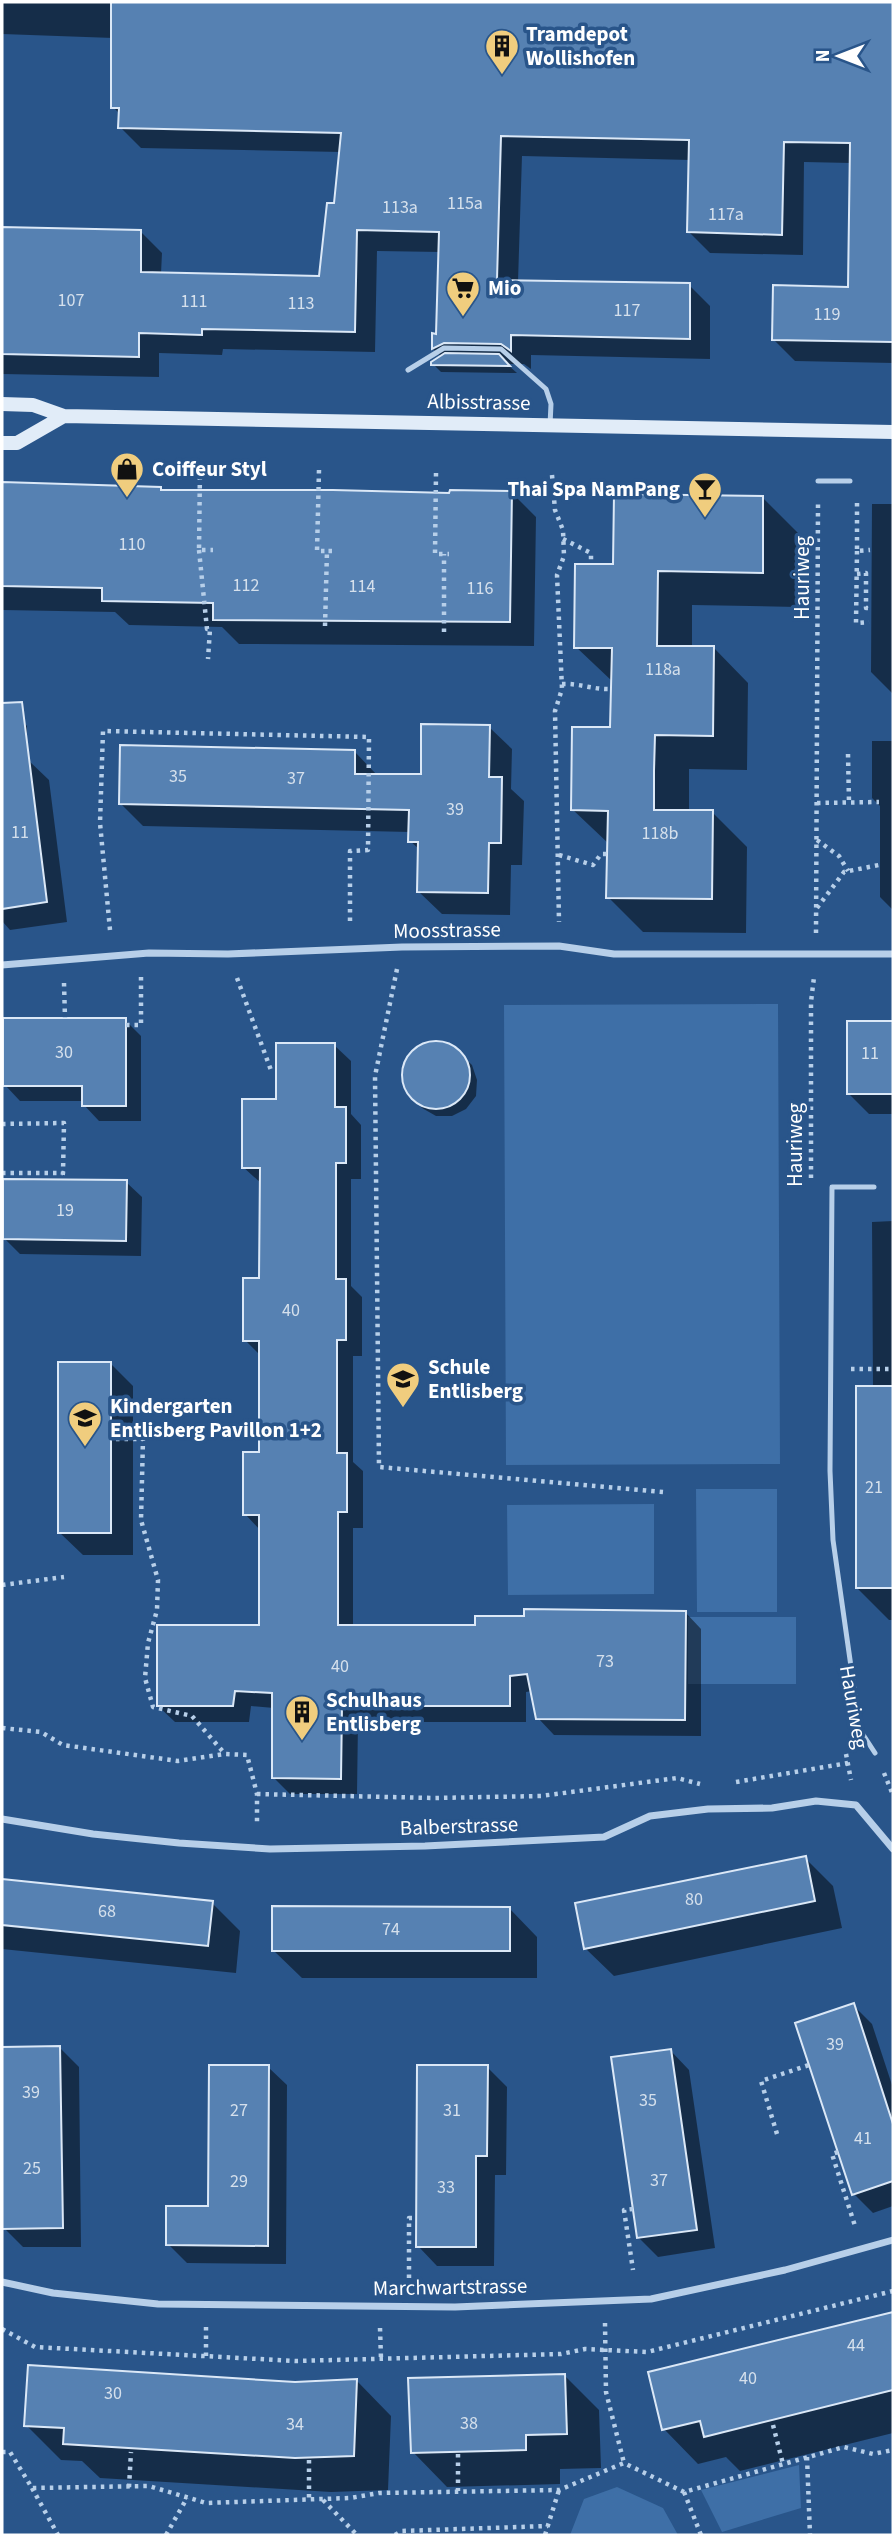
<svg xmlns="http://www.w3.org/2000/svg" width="895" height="2537" font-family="'Source Sans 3',sans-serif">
  <rect width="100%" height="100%" fill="#29558a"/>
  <path fill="#3e6fa7" d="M 778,1004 L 780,1464 L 506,1465 L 504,1005 Z
    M 696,1489 L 777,1489 L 777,1612 L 697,1612 Z
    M 654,1504 L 654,1594 L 508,1595 L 507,1505 Z
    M 688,1617 L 796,1617 L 796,1684 L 688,1684 Z
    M 799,2465 L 801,2508 L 722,2532 L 701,2490 Z
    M 617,2487 L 663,2508 L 678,2535 L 570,2535 L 584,2499 Z"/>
  <path fill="#0007" d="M 2,2 L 893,2 L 893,363 L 795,361 L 774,340 L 849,289 L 851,163 L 804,162 L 803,255 L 710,253 L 689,232 L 690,160 L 522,156 L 518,282 L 689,285 L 710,306 L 710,359 L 531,355 L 531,369 L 524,364 L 507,364 L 517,373 L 441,372 L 433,364 L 442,357 L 433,349 L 434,335 L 438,336 L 440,252 L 377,251 L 375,352 L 223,349 L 222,355 L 159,353 L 159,377 L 2,374 L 2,229 L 141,232 L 162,253 L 161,274 L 321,277 L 336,205 L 341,152 L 141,148 L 120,127 L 120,114 L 113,107 L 113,38 L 2,34 Z
    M 2,484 L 160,488 L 164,492 L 451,495 L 511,492 L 536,517 L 534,646 L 239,644 L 222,627 L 129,625 L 115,612 L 2,610 Z
    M 763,498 L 798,533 L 797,607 L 692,605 L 692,648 L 714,648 L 748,683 L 747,770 L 689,769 L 689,812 L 712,812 L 747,847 L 746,933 L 643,932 L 608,897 L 609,844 L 572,809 L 612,729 L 613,682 L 576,647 L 615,566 Z
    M 872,504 L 893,504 L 893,694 L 871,672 Z
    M 7,705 L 27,726 L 27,759 L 49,780 L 67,922 L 10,930 L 2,921 L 2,863 L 14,862 L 13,843 L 2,843 L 2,706 Z
    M 489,727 L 512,749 L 511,789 L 524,801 L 522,865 L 511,865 L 510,915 L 442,914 L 419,892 L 420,850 L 410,841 L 410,832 L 143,826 L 120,803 L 355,752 L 377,775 L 422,776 Z
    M 872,741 L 893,741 L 893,910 L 880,897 L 880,806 L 872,798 Z
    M 125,1020 L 141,1036 L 141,1121 L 99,1121 L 84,1105 L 84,1101 L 20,1101 L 5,1085 Z
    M 849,1022 L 893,1023 L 893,1114 L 869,1114 L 848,1093 Z
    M 436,1041 L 451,1045 L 472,1065 L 477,1080 L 476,1096 L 466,1109 L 452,1116 L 436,1116 L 422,1108 L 404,1086 L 403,1070 L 409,1056 L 420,1045 Z
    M 334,1045 L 351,1061 L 351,1114 L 361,1125 L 361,1179 L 351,1179 L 351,1286 L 362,1297 L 362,1356 L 353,1356 L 353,1462 L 363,1471 L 363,1528 L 353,1528 L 353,1627 L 477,1627 L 685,1612 L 701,1629 L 701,1736 L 554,1735 L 538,1718 L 532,1691 L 526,1692 L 526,1722 L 358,1722 L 357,1794 L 290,1794 L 274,1778 L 274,1708 L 251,1706 L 249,1722 L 175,1722 L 158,1706 L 261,1627 L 261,1531 L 245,1514 L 260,1454 L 261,1356 L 245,1340 L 261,1279 L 262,1184 L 243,1167 L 277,1101 Z
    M 126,1182 L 142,1197 L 141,1256 L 20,1254 L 5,1239 Z
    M 893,1221 L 893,1620 L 889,1620 L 857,1588 L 873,1388 L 872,1222 Z
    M 111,1364 L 133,1386 L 133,1555 L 83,1555 L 60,1533 Z
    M 805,1858 L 833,1886 L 842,1928 L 614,1976 L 586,1949 Z
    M 2,1881 L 212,1903 L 240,1931 L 236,1973 L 2,1949 Z
    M 510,1909 L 537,1937 L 537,1978 L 302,1978 L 274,1951 Z
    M 853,2005 L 872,2024 L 893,2088 L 893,2206 L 873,2213 L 854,2194 Z
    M 60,2048 L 79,2067 L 81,2247 L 23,2247 L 4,2228 L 2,2049 Z
    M 670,2050 L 689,2070 L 715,2248 L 658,2257 L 639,2238 Z
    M 268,2067 L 287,2085 L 286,2264 L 187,2263 L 168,2244 L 210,2208 Z
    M 487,2067 L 507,2087 L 506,2175 L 495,2175 L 494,2266 L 437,2266 L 418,2246 Z
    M 893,2314 L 893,2433 L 740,2471 L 726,2457 L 698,2464 L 664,2429 L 650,2373 Z
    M 564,2375 L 599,2410 L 601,2468 L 560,2469 L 560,2484 L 447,2487 L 413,2452 Z
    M 357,2381 L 391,2416 L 388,2490 L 331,2492 L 100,2478 L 82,2461 L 61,2460 L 26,2425 L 295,2383 Z"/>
  <path fill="#5681b2" stroke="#dbe8f7" stroke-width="2" d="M 111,2 L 893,2 L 893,342 L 772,340 L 773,285 L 848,287 L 850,143 L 784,142 L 782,235 L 687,232 L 689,140 L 501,136 L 497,280 L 690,283 L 690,339 L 511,335 L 511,351 L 501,344 L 444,343 L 432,349 L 432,333 L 436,334 L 439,232 L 357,230 L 355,332 L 202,329 L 202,335 L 139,333 L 139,357 L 2,354 L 2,227 L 141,230 L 141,272 L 319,276 L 327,203 L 334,203 L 341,133 L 118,128 L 119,108 L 111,108 Z
    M 445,353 L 499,354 L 510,366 L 431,365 L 431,362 Z
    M 2,482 L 161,487 L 161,490 L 333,490 L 449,493 L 450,490 L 512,491 L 510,622 L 213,620 L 213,603 L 102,601 L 102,588 L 2,586 Z
    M 614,494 L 763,496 L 763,573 L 658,571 L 657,646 L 714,646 L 713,736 L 655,735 L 654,771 L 654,810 L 713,810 L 712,899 L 606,898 L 608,811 L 571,810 L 572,727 L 610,727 L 612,648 L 574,648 L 575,564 L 613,564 Z
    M 22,702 L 47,902 L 2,909 L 2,703 Z
    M 421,724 L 490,725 L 489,777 L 502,777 L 501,843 L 489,843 L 488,893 L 417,892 L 418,842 L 408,842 L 409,810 L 119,804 L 120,745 L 355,750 L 355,774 L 421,774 Z
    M 3,1018 L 126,1018 L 126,1106 L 82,1106 L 82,1086 L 3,1086 Z
    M 847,1021 L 893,1021 L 893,1094 L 847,1094 Z
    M402 1075a34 34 0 1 1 68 0a34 34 0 1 1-68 0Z
    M 276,1043 L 335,1043 L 335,1107 L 346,1107 L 346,1163 L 336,1163 L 336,1279 L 346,1279 L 346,1340 L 337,1340 L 337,1453 L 347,1453 L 347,1512 L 338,1512 L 338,1625 L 475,1625 L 475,1616 L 524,1616 L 524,1609 L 686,1611 L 685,1720 L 536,1719 L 527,1674 L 510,1676 L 510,1706 L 342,1706 L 341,1779 L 272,1778 L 272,1693 L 235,1691 L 233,1706 L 157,1706 L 157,1625 L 259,1625 L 259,1515 L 243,1515 L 243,1452 L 259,1452 L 259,1341 L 243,1341 L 243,1278 L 259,1278 L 260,1168 L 242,1168 L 242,1099 L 276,1099 Z
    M 3,1179 L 127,1180 L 126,1241 L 3,1239 Z
    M 58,1362 L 111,1362 L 111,1533 L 58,1533 Z
    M 856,1386 L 893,1386 L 893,1588 L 856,1588 Z
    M 806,1856 L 815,1901 L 584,1949 L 575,1903 Z
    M 2,1879 L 213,1901 L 208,1946 L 2,1925 Z
    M 272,1906 L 510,1907 L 510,1951 L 272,1951 Z
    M 854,2003 L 893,2124 L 893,2181 L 852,2195 L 795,2023 Z
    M 60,2046 L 63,2228 L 2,2229 L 2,2047 Z
    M 671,2049 L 697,2230 L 637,2238 L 611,2057 Z
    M 209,2065 L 269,2065 L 268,2246 L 166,2245 L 166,2206 L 208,2206 Z
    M 417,2065 L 488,2065 L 487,2156 L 476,2156 L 476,2247 L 416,2247 Z
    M 893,2312 L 893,2390 L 704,2437 L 700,2421 L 662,2430 L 648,2372 Z
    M 28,2365 L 295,2382 L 357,2379 L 354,2456 L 295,2458 L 63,2444 L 64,2428 L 24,2426 Z
    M 565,2374 L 567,2434 L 526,2435 L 526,2450 L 411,2453 L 408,2378 Z"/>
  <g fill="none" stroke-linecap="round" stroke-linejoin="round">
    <path stroke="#b7cfe9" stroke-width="4.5" stroke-dasharray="3.5 5" stroke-linecap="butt" d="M 200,468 L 199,550 L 213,550
      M 319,470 L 317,551 L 327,551
      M 436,473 L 435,554 L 449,554
      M 552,475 L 555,510 L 563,530 L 564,556 L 557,575 L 562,689 L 555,711 L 559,922
      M 857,503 L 857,551 L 870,550
      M 563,539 L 591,553 L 591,564
      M 199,550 L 207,629 L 210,629 L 208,659
      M 857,551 L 856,623 L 869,622
      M 857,574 L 866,573 L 866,608 L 869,608
      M 325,626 L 327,551 L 332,551
      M 444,632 L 444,554
      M 562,684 C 579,683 594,690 611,689
      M 848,754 L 849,802
      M 817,803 L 879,802
      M 817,840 L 839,856 L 848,871
      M 559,855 L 593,865 L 601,854 L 607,854
      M 817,908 L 844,872 L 879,865
      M 110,930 L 100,823 L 103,731 L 369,737 L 368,850 L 350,851 L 350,924
      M 816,933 L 818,504
      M 397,969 L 375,1076 L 379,1467 L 663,1492
      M 237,978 L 272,1073
      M 64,983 L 65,1018
      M 126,1025 L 141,1025 L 141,975
      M 2,1124 L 64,1123 L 63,1173
      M 2,1173 L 63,1173 L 62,1179
      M 811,1178 L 811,1002 L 814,977
      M 851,1369 L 893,1369
      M 116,1439 L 143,1439 L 141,1520 L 158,1580 L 157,1610 L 148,1643 L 145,1678 L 153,1707 L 192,1716 L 225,1754
      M 2,1585 L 64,1577
      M 2,1728 L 41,1732 L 63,1745 L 178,1761 L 225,1754 L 247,1755 L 257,1794 L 257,1824
      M 846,1754 L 851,1780
      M 884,1773 L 893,1795
      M 736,1782 L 848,1763
      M 257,1794 L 434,1798 L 541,1796 L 677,1778 L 700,1784
      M 777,2134 L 761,2081 L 809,2065
      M 838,2152 L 832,2154 L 855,2226
      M 633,2209 L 624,2210 L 633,2270
      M 409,2278 L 409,2218 L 416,2218
      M 605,2323 L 606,2392 L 624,2463
      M 380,2328 L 381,2359
      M 2,2329 L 35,2347 L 296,2361 L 561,2354 L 585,2349 L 647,2352 L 893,2291
      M 206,2356 L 206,2326
      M 773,2425 L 783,2464
      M 2,2452 L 10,2452 L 32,2488 L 149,2486 L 206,2503 L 350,2498 L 379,2493 L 559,2490 L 624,2463 L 684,2492 L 844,2447 L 873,2454 L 893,2450
      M 458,2454 L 458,2491
      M 807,2457 L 810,2535
      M 309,2460 L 309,2499
      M 129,2487 L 131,2452
      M 32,2488 L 58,2535
      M 684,2492 L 701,2535
      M 323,2500 L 357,2535
      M 166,2535 L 187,2498
      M 395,2535 L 402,2531 L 548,2526
      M 545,2535 L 559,2490"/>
    <path stroke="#b7cfe9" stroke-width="5" d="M 408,370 L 444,348 L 501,349 L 546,389 L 551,404 L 550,425
      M 818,481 L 850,481
      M 874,1187 L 832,1187 L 830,1471 L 833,1540 L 860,1730 L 875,1753"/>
    <path stroke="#b7cfe9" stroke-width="7" d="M 2,965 L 149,953 L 228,954 L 402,947 L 559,946 L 614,954 L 893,954
      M 2,1819 L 93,1834 L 179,1843 L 270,1849 L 425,1846 L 604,1837 L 650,1816 L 708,1809 L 772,1808 L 816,1801 L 856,1805 L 893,1849
      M 2,2282 L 53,2293 L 158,2304 L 455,2307 L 651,2299 L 785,2270 L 893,2240"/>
    <path stroke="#e1ecf8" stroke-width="14" d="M 2,404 L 33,405 L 64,416 L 893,432
      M 2,443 L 17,443 L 64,416"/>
  </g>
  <defs>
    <g id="building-pin" transform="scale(1.75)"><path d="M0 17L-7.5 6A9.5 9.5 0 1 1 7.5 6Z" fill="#f0cd7e" stroke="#29558a"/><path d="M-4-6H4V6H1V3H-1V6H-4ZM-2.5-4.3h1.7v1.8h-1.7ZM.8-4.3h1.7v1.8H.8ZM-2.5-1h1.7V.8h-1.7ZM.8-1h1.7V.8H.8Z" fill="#111"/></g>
    <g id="supermarket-pin" transform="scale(1.75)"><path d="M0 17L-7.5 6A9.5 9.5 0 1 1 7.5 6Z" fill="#f0cd7e" stroke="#29558a"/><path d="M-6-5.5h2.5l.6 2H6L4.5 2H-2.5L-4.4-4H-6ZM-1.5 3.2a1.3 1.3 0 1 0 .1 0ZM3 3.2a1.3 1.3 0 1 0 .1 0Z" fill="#111"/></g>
    <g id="shop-pin" transform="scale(1.75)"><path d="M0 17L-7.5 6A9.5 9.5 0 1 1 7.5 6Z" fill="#f0cd7e" stroke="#29558a"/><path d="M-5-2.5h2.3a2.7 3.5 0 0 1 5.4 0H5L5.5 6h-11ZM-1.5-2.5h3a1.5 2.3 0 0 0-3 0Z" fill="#111"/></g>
    <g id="bar-pin" transform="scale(1.75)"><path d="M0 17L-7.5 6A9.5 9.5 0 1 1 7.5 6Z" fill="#f0cd7e" stroke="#29558a"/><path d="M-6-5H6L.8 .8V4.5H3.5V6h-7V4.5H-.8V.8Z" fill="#111"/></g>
    <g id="school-pin" transform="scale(1.75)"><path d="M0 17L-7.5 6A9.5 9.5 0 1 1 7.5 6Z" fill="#f0cd7e" stroke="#29558a"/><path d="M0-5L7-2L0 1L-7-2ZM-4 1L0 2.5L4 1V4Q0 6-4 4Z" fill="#111"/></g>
  </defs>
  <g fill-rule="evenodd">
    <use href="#building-pin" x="502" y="46"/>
    <use href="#supermarket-pin" x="463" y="288"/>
    <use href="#shop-pin" x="127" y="469"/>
    <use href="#bar-pin" x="705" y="489"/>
    <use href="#school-pin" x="403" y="1379"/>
    <use href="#school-pin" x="85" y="1418"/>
    <use href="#building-pin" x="302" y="1712"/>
  </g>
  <g text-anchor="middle" stroke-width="7" stroke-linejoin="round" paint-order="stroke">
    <g font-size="18" fill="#d5e0ec">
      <text x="465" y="209">115a</text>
      <text x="400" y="213">113a</text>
      <text x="726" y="220">117a</text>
      <text x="71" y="306">107</text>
      <text x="194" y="307">111</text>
      <text x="301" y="309">113</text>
      <text x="627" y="316">117</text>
      <text x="827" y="320">119</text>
      <text x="132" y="550">110</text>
      <text x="246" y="591">112</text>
      <text x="362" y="592">114</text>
      <text x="480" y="594">116</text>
      <text x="663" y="675">118a</text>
      <text x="178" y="782">35</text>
      <text x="296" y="784">37</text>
      <text x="455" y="815">39</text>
      <text x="20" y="838">11</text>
      <text x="660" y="839">118b</text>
      <text x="64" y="1058">30</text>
      <text x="870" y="1059">11</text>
      <text x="65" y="1216">19</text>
      <text x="291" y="1316">40</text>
      <text x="874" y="1493">21</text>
      <text x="605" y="1667">73</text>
      <text x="340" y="1672">40</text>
      <text x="694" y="1905">80</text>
      <text x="107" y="1917">68</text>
      <text x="391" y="1935">74</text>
      <text x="835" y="2050">39</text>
      <text x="31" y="2098">39</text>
      <text x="648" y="2106">35</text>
      <text x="239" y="2116">27</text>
      <text x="452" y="2116">31</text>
      <text x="863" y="2144">41</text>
      <text x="32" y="2174">25</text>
      <text x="659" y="2186">37</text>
      <text x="239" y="2187">29</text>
      <text x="446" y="2193">33</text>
      <text x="856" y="2351">44</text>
      <text x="748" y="2384">40</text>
      <text x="113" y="2399">30</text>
      <text x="469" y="2429">38</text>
      <text x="295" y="2430">34</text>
    </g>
    <g font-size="21" font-weight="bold" fill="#fff" stroke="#29558a" text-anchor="start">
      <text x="526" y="41">Tramdepot<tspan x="526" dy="24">Wollishofen</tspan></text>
      <text x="488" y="295">Mio</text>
      <text x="152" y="476">Coiffeur Styl</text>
      <text x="680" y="496" text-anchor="end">Thai Spa NamPang</text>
      <text x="428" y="1374">Schule<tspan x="428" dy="24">Entlisberg</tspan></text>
      <text x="110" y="1413">Kindergarten<tspan x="110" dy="24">Entlisberg Pavillon 1+2</tspan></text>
      <text x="326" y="1707">Schulhaus<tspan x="326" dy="24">Entlisberg</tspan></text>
    </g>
    <g font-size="21" fill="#fff" stroke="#29558a">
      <text transform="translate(479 402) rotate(1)" y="7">Albisstrasse</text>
      <text transform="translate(802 578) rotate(-90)" y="7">Hauriweg</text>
      <text transform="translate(447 930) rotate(-1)" y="7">Moosstrasse</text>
      <text transform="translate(795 1145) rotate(-90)" y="7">Hauriweg</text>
      <text transform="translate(854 1707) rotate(80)" y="7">Hauriweg</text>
      <text transform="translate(459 1826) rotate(-2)" y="7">Balberstrasse</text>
      <text transform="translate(450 2287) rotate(-1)" y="7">Marchwartstrasse</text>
    </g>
  </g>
  <rect width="895" height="2537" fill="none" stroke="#ffffff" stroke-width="7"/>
  <g transform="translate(839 56) rotate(270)" stroke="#29558a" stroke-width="5" paint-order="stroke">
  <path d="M0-5L12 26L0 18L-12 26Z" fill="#ffffff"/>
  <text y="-10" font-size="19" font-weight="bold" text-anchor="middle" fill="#ffffff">N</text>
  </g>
</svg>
